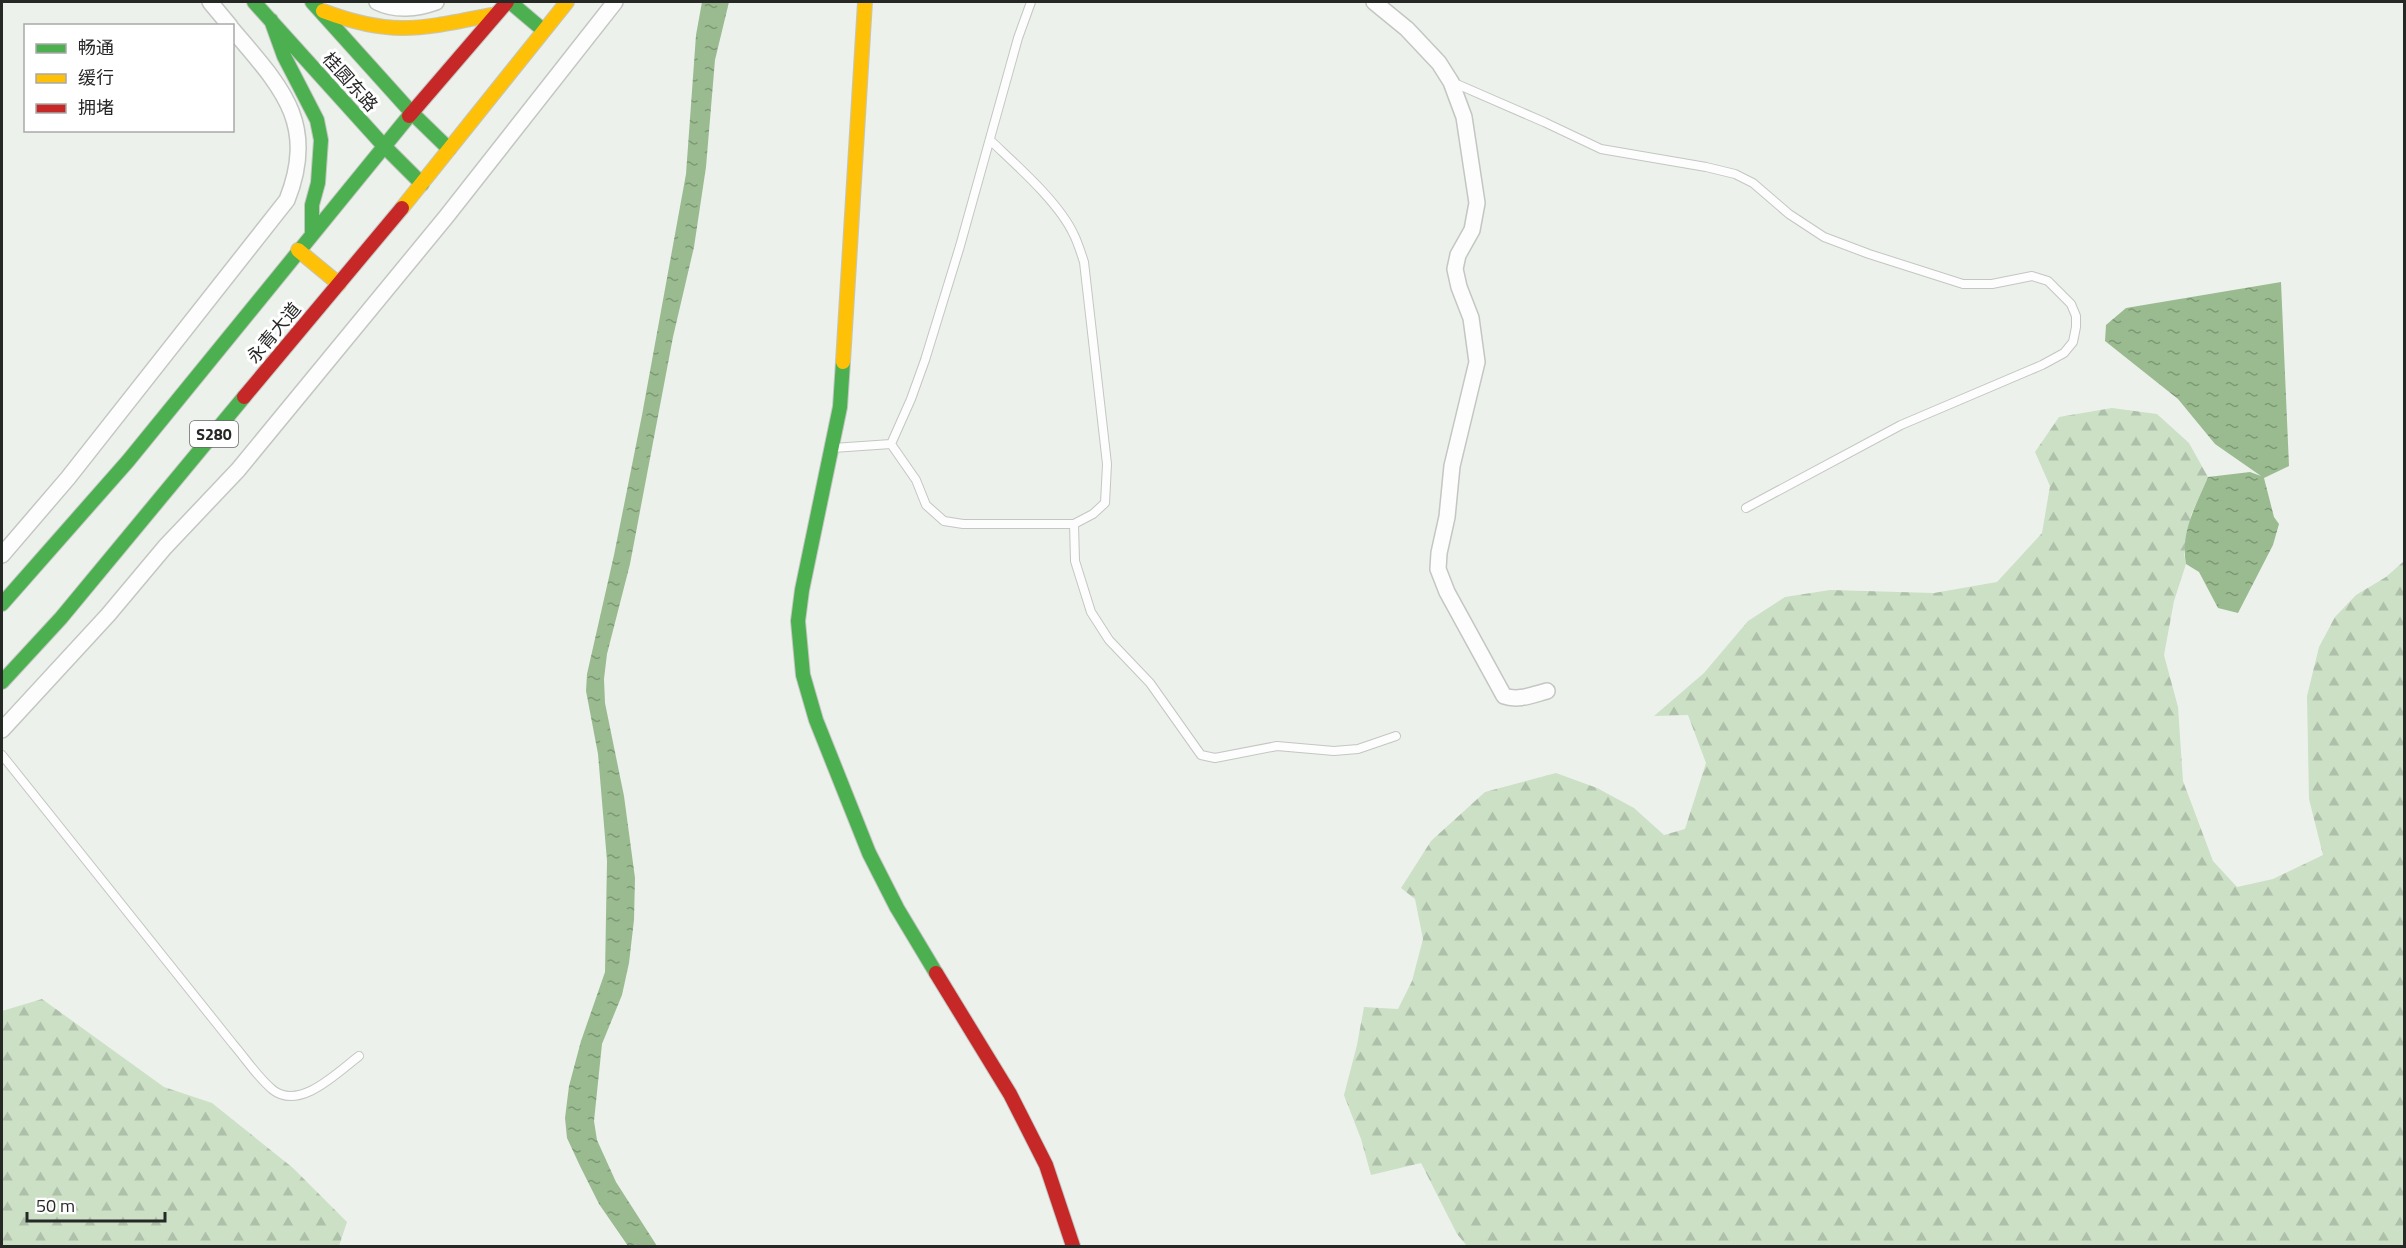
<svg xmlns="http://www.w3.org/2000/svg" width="2406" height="1248" font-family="'Titillium Web','Noto Sans SC',sans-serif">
  <defs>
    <pattern id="forest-firs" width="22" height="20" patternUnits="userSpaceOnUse" patternTransform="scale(1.5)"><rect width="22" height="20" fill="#cbe0c5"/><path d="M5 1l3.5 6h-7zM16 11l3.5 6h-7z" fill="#aec0a9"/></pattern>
    <pattern id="water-ripples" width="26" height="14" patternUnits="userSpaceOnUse" patternTransform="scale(1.5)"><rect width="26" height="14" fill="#9abb90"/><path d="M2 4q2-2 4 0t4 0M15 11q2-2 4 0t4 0" fill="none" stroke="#7d9875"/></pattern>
  </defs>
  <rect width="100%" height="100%" fill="#edf1ec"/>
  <path fill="url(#forest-firs)" d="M 2112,408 L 2157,414 L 2189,443 L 2208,477 L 2191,515 L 2184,554 L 2186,564 L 2174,601 L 2164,655 L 2178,707 L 2183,781 L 2213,861 L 2237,887 L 2273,879 L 2323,855 L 2309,799 L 2307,696 L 2319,647 L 2335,617 L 2356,595 L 2386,577 L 2404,561 L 2404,1246 L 1467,1246 L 1457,1234 L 1421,1163 L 1371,1175 L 1361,1139 L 1344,1095 L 1357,1045 L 1364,1007 L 1398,1009 L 1412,981 L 1423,939 L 1415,899 L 1401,888 L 1431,841 L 1485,792 L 1556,773 L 1597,788 L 1634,808 L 1664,835 L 1685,829 L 1706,763 L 1688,715 L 1654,716 L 1704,673 L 1748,621 L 1785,597 L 1830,590 L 1934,593 L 1997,582 L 2042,533 L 2050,486 L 2035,452 L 2059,417 Z
    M 42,999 L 164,1087 L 212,1103 L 293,1168 L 347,1222 L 339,1246 L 2,1246 L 2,1011 Z"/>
  <path fill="url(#water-ripples)" d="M 702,2 L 729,2 L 715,60 L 706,167 L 694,247 L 673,337 L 630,564 L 607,654 L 604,679 L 605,703 L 624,796 L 635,878 L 634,920 L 629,963 L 622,995 L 602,1044 L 594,1121 L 597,1140 L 616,1182 L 657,1246 L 628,1246 L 599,1204 L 580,1166 L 567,1138 L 565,1118 L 569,1086 L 581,1041 L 605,972 L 607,861 L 598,754 L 586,691 L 587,674 L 614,555 L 642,415 L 686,174 L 696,35 Z
    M 2281,282 L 2289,466 L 2264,478 L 2274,517 L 2279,524 L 2273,545 L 2238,613 L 2218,608 L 2199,572 L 2186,564 C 2180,533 2196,505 2208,477 L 2250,472 L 2261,476 L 2215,444 L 2178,399 L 2105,341 L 2106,325 L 2126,308 Z"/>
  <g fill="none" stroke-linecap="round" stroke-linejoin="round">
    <g stroke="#c3c6c2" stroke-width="10">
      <path id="lane" d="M 1452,82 L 1544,122 L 1601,149 L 1706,167 L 1735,174 L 1753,183 L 1789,214 L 1824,237 L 1869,254 L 1963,284 L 1992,284 L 2032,276 L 2048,281 L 2071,304 L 2076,316 L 2076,327 L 2073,342 L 2064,353 L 2042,365 L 1901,425 L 1746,508
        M 891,444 L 916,480 L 926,505 L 944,521 L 963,524 L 1074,524 L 1093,514 L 1105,503 L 1107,464 L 1084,262 C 1081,253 1078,243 1074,235 C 1059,202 1016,165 990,140
        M 833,448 L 891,444 L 911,399 L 925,360 L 960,246 L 1018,38 L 1031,2
        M 1074,524 L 1075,561 L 1091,612 L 1109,640 L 1150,683 L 1201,755 L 1215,758 L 1277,746 L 1334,751 L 1358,749 L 1396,736
        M 2,755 L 233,1044 C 246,1059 258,1078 273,1090 C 300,1111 338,1072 359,1056"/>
    </g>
    <g stroke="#c3c6c2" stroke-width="18">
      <path id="street" d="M 210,2 L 230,26
        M 377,2 C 395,11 417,9 436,2
        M 1374,2 L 1407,29 L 1439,63 L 1451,82 L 1464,117 L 1477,203 L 1472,230 L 1458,255 L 1455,269 L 1459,287 L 1471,318 L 1477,362 L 1452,466 L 1447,517 L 1439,553 L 1438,569 L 1447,592 L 1504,696 C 1518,701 1532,695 1547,691
        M 2,555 L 68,478 L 287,200 C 318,122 280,86 232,29
        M 2,730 L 108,615 L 165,547 L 238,470 L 446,217 L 615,2"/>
    </g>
    <g stroke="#c3c6c2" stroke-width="16">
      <path id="fast" d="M 254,2 L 383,145 L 422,184
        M 312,2 L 411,112 L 449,149
        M 510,2 L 543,30
        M 271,20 L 284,56 L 317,120 L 321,140 L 318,183 L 312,205 L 312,233
        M 843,362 L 840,407 L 802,590 L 798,621 L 803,675 L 816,720 L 869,853 L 897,908 L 936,973
        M 2,604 L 128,461 L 409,116
        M 2,682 L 61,618 L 244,397"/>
    </g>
    <g stroke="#c3c6c2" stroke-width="16">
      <path id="slow" d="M 323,11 C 394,38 424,28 496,14
        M 402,208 L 567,2
        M 298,250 L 339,284
        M 843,362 L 865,2"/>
    </g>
    <g stroke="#c3c6c2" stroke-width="16">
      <path id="jam" d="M 409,116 L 507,2
        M 244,397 L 402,208
        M 936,973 L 1010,1094 L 1046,1165 L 1073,1246"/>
    </g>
    <use href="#lane" stroke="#fcfdfc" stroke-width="8"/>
    <use href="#street" stroke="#fcfdfc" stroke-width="15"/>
    <use href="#fast" stroke="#4caf50" stroke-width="14"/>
    <use href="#slow" stroke="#ffc107" stroke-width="14"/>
    <use href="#jam" stroke="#c62828" stroke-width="14"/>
  </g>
  <g text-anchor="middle" stroke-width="6" stroke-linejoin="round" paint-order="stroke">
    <rect fill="#fff" stroke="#676867" stroke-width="1.5" x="190" y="421" width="48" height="26" rx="4.5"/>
    <g font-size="16" font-weight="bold" fill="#262826">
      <text x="214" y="440">S280</text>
    </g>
    <g font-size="18" fill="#262826" stroke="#fff">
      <text transform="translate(350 82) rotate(48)" y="6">桂圆东路</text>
      <text transform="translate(274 333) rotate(-50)" y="6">永青大道</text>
    </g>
  </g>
  <rect width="2406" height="1248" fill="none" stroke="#262826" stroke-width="6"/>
  <rect x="24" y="24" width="210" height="108" fill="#ffffff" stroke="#a8a9a8" stroke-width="1.5"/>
  <rect x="36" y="44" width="30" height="9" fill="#4caf50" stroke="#a8a9a8" stroke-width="1.5"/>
  <text x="78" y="54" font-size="18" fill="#262826">畅通</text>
  <rect x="36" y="74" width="30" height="9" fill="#ffc107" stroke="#a8a9a8" stroke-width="1.5"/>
  <text x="78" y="84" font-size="18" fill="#262826">缓行</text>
  <rect x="36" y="104" width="30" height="9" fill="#c62828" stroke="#a8a9a8" stroke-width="1.5"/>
  <text x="78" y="114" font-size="18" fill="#262826">拥堵</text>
  <path d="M27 1212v9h138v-9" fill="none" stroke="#262826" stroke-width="3"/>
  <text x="36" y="1212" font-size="18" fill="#262826" stroke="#ffffff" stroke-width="4.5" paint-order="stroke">50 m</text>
</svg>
